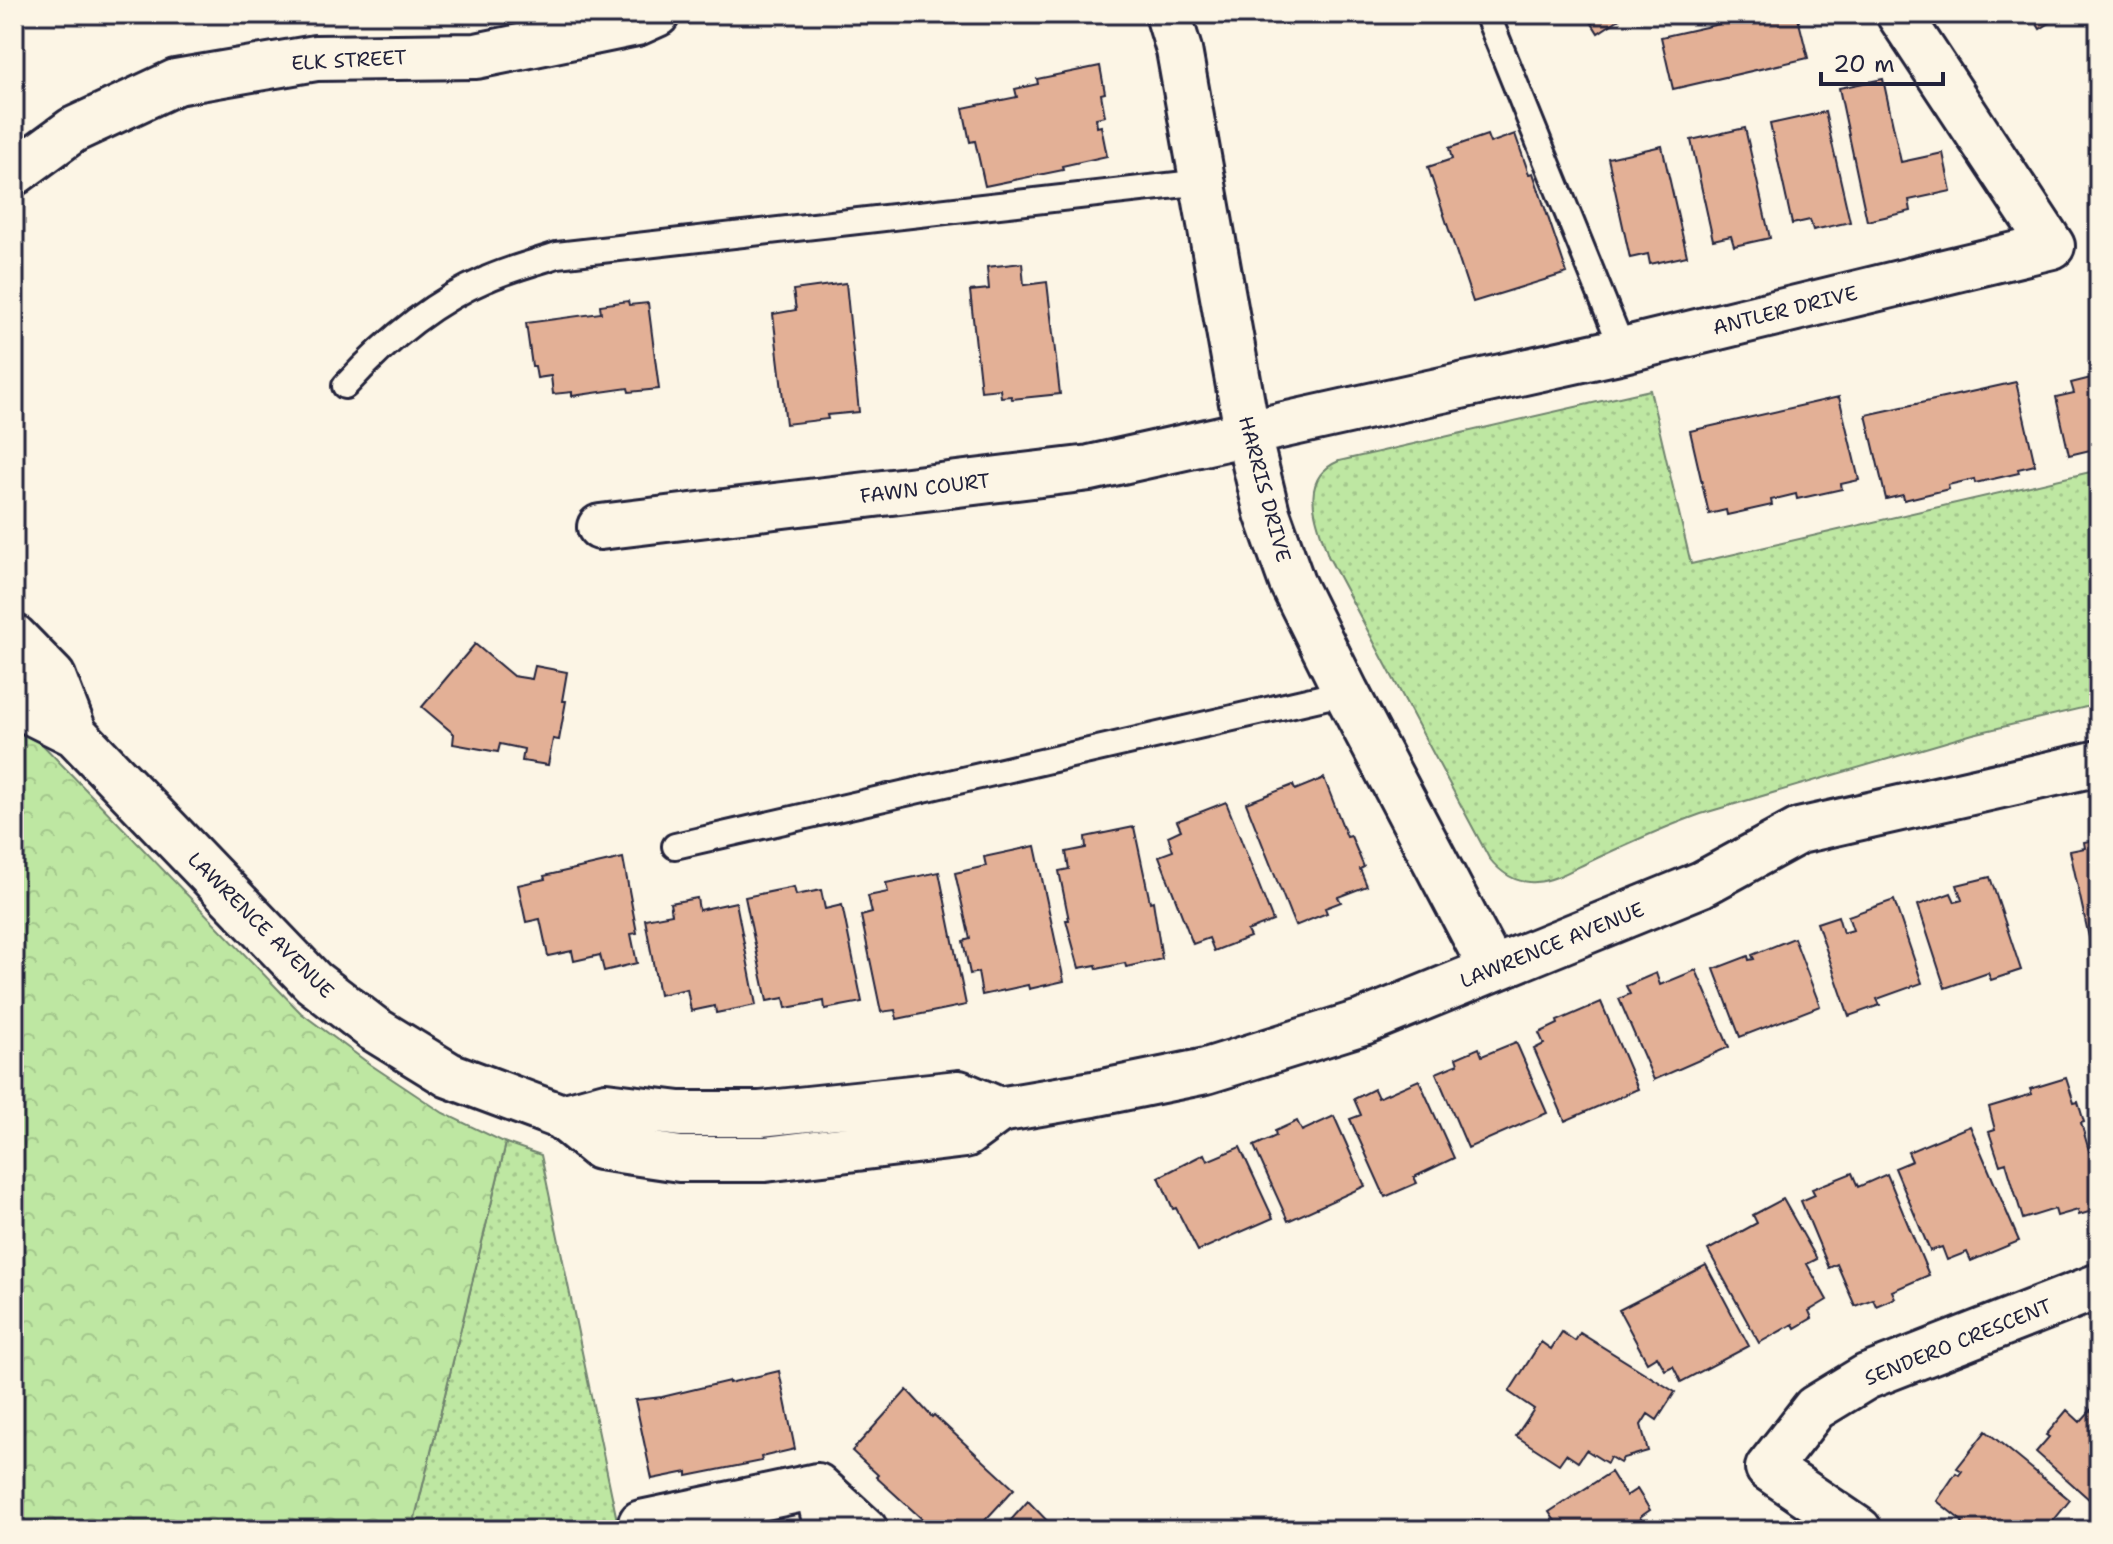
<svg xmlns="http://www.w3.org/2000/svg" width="2113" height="1544" font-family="'Shantell Sans',sans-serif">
  <defs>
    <pattern id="grass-dots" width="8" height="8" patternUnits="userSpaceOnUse" patternTransform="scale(2)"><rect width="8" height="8" fill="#bee7a2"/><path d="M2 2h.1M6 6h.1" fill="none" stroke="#a3c68c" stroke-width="1.8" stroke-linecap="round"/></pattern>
    <pattern id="forest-crowns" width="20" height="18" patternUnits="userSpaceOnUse" patternTransform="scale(2)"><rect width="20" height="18" fill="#bee7a2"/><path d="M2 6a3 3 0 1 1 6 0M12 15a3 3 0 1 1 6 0" fill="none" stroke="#a3c68c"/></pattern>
  </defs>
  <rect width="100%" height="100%" fill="#fcf5e5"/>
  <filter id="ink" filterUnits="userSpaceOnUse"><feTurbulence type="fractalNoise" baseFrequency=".0125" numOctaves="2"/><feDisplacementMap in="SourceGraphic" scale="16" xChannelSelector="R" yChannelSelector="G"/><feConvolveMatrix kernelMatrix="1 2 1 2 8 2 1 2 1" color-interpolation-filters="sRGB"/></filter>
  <g filter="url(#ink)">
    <path fill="url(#grass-dots)" stroke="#70846e" stroke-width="2" d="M 1650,390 L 1691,564 L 2099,470 L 2099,704 L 1973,734 L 1701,814 C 1664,827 1629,843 1593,860 C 1575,868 1555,881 1536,882 C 1516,884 1500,872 1489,858 L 1328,556 C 1318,523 1296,479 1339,461 Z
      M 506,1143 L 541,1155 L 619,1530 L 412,1530 Z"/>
    <path fill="url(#forest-crowns)" stroke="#70846e" stroke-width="2" d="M 14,715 L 301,1013 L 371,1065 L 443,1113 L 506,1143 L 412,1530 L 14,1530 Z"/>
    <path fill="#e3b096" stroke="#22223b" stroke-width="2" d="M 1586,14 L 1627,14 L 1598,33 Z
      M 1713,14 L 1797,14 L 1808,58 L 1673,89 L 1661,37 L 1719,24 Z
      M 2031,14 L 2064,14 L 2040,29 Z
      M 1100,66 L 1105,93 L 1101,94 L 1105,116 L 1096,118 L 1097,127 L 1101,126 L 1107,156 L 1062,166 L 1063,170 L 985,186 L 975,141 L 970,142 L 963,108 L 1017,97 L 1015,89 L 1038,84 L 1037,79 Z
      M 1883,79 L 1901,162 L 1943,153 L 1951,191 L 1909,200 L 1911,211 L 1867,221 L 1839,88 Z
      M 1825,112 L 1850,222 L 1813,230 L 1810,220 L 1792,224 L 1770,124 Z
      M 1745,128 L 1770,238 L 1734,246 L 1731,236 L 1713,240 L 1691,140 Z
      M 1515,134 L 1529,174 L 1533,173 L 1567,273 L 1473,302 L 1428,167 L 1452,159 L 1449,148 L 1487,135 L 1490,143 Z
      M 1662,146 L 1687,256 L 1650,264 L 1648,254 L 1630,258 L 1608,158 Z
      M 1022,263 L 1024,285 L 1047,282 L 1060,394 L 1012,399 L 1011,396 L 1001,397 L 1000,389 L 981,391 L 970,291 L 989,289 L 987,267 Z
      M 846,283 L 859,412 L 827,415 L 828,419 L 786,424 L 773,314 L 796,310 L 793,290 Z
      M 628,301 L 629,305 L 648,303 L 659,389 L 629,392 L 628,388 L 572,396 L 572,392 L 553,394 L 551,376 L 537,378 L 535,366 L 532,366 L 526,323 L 601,313 L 600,305 Z
      M 2099,376 L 2099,448 L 2069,455 L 2056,397 L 2074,393 L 2071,383 Z
      M 2016,382 L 2035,465 L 2018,469 L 2019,473 L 1975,483 L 1974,479 L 1948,485 L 1949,489 L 1904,500 L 1903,495 L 1886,499 L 1866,415 Z
      M 1839,397 L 1859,480 L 1841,484 L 1842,489 L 1797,499 L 1796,494 L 1771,500 L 1772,505 L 1727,515 L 1726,510 L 1709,514 L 1690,431 Z
      M 475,644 L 513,676 L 532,679 L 535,666 L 567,672 L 562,701 L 566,701 L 559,740 L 553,739 L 548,765 L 522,761 L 524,749 L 500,744 L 498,752 L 453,744 L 454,734 L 422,707 Z
      M 1324,778 L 1347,837 L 1351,836 L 1364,867 L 1360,869 L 1367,886 L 1338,897 L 1341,902 L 1325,908 L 1327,913 L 1295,926 L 1246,803 L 1293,785 L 1295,790 Z
      M 1226,802 L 1273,921 L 1247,931 L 1250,937 L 1214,951 L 1209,938 L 1193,944 L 1159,856 L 1173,851 L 1168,836 L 1181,830 L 1177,821 Z
      M 1134,827 L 1150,902 L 1153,901 L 1162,959 L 1126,967 L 1125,963 L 1097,969 L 1096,965 L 1079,968 L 1066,920 L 1069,920 L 1059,871 L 1069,869 L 1066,852 L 1086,848 L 1085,837 Z
      M 2099,839 L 2099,953 L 2097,940 L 2090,942 L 2070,851 L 2085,848 L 2084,842 Z
      M 1035,846 L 1064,981 L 1029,989 L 1028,985 L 982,995 L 978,972 L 970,974 L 963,941 L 970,939 L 955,873 L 986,866 L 984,857 Z
      M 623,858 L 637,933 L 631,934 L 637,963 L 604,971 L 600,955 L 574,961 L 572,951 L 548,956 L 540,919 L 526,922 L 518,885 L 545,879 L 544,876 Z
      M 939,872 L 966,1005 L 897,1019 L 895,1010 L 881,1012 L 861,916 L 872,913 L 868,896 L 888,892 L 886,883 Z
      M 1990,877 L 2021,970 L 1991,980 L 1988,973 L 1945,988 L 1918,905 L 1951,893 L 1955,902 L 1962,900 L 1957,885 Z
      M 794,887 L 796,895 L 821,890 L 825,909 L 842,905 L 862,1002 L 825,1009 L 824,1001 L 786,1008 L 784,998 L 767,1001 L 745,897 Z
      M 697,898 L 699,910 L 736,902 L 756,1005 L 716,1013 L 715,1006 L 691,1011 L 687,989 L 659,995 L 645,919 L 672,914 L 670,903 Z
      M 1894,900 L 1922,983 L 1877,999 L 1880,1005 L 1849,1016 L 1817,923 L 1838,916 L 1843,933 L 1853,930 L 1848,916 Z
      M 1794,938 L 1820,1006 L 1740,1037 L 1714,969 L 1748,956 L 1749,960 L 1754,959 L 1752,955 Z
      M 1696,970 L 1729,1047 L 1654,1080 L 1619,999 L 1630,994 L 1626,986 L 1656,973 L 1660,985 Z
      M 1601,1002 L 1638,1089 L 1565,1121 L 1534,1049 L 1544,1044 L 1539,1033 L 1558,1024 L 1557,1021 Z
      M 1516,1042 L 1547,1113 L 1468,1148 L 1436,1073 L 1458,1064 L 1456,1058 L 1479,1048 L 1482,1056 Z
      M 2066,1078 L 2074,1103 L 2078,1102 L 2084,1122 L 2081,1123 L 2090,1154 L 2096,1152 L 2099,1163 L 2099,1209 L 2079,1215 L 2078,1210 L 2057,1216 L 2055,1209 L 2023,1219 L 2006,1163 L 2000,1165 L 1989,1132 L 1995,1130 L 1989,1107 L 2032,1094 L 2030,1089 Z
      M 1419,1080 L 1454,1158 L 1414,1177 L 1417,1183 L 1385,1197 L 1350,1119 L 1361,1115 L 1354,1099 L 1374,1089 L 1378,1098 Z
      M 1334,1116 L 1365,1186 L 1288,1221 L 1254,1146 L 1276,1136 L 1275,1131 L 1297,1121 L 1302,1131 Z
      M 1970,1126 L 2019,1241 L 1971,1261 L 1967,1252 L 1947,1260 L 1942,1247 L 1930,1251 L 1895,1168 L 1912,1161 L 1908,1152 Z
      M 1240,1147 L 1273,1218 L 1198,1251 L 1176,1208 L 1173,1209 L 1159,1177 L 1204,1154 L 1207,1161 Z
      M 1852,1173 L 1858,1187 L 1887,1174 L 1929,1275 L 1892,1291 L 1895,1298 L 1876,1306 L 1873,1299 L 1855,1306 L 1837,1264 L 1829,1268 L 1801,1201 L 1815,1195 L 1812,1189 Z
      M 1783,1199 L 1817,1259 L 1807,1264 L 1827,1300 L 1809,1311 L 1812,1318 L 1795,1328 L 1793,1324 L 1759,1343 L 1708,1250 L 1757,1223 L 1753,1215 Z
      M 1706,1265 L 1749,1346 L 1681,1382 L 1673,1366 L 1665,1370 L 1657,1356 L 1647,1362 L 1619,1310 Z
      M 1562,1332 L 1575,1341 L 1580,1333 L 1675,1392 L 1657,1420 L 1648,1414 L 1641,1425 L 1648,1451 L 1623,1458 L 1620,1463 L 1610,1457 L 1607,1463 L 1586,1450 L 1578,1462 L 1566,1454 L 1559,1464 L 1516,1436 L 1534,1409 L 1509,1392 L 1541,1342 L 1551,1349 Z
      M 779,1371 L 795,1449 L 761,1457 L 762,1461 L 687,1476 L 687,1472 L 652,1479 L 635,1400 L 662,1397 L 729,1381 L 729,1383 Z
      M 907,1390 L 932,1417 L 934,1415 L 1014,1489 L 976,1530 L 932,1528 L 876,1477 L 878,1475 L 852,1451 Z
      M 2099,1401 L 2099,1508 L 2036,1452 L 2049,1437 L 2046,1435 L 2067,1410 L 2080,1422 Z
      M 1986,1431 L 2070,1500 L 2046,1530 L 1956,1530 L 1963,1522 L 1937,1501 L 1956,1473 L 1959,1475 L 1962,1471 L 1957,1468 Z
      M 1611,1472 L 1626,1496 L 1637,1489 L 1650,1510 L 1640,1517 L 1647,1530 L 1561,1530 L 1549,1512 Z
      M 1028,1501 L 1053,1527 L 1059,1530 L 1002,1530 Z"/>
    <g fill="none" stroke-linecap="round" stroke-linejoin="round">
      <g stroke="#22223b" stroke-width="30">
        <path id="service" d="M 1487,14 L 1623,350
          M 345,386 C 385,342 432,302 487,279 C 509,269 534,263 557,255 L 1203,182
          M 675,846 L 1346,692"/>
      </g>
      <g stroke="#22223b" stroke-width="50">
        <path id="minor" d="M 1168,14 L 1179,50 L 1247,431 L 1267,513 L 1292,583 L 1346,692 L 1492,969
          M 14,173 L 73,130 L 176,82 L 316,58 L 476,56 L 637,23 L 657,14
          M 600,527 L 1090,468 L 1623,350 L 2052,246 L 1899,14
          M 14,637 L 53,677 L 75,734
          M 14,699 L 21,707 L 75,734 L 313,982 L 374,1029 L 449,1075 L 562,1117 L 599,1147 L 680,1159 L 765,1159 L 965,1135 L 999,1110 L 1093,1094 L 1206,1071 L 1363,1022 L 1702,884 L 1799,831 L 2099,763
          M 562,1117 L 606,1105 L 680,1114 L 760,1114 L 959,1093 L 999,1110
          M 641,1523 L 817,1486
          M 827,1530 L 817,1486 L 865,1530
          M 1859,1530 L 1768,1468 L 1815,1408 L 1866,1377 L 2099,1286"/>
      </g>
      <use href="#service" stroke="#fcf5e5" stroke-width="24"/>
      <use href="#minor" stroke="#fcf5e5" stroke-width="44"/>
    </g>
  </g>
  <g text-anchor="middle" stroke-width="6" stroke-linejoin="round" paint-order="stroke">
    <g font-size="20" fill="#22223b" stroke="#fcf5e5">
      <text transform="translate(349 60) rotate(-3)" y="7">ELK STREET</text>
      <text transform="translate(1785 310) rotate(-14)" y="7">ANTLER DRIVE</text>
      <text transform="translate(925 488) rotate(-7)" y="7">FAWN COURT</text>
      <text transform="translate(1265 489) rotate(75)" y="7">HARRIS DRIVE</text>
      <text transform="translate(261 925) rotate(45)" y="7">LAWRENCE AVENUE</text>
      <text transform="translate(1552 945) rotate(-22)" y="7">LAWRENCE AVENUE</text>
      <text transform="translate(1958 1342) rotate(-22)" y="7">SENDERO CRESCENT</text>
    </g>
  </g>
  <rect width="2113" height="1544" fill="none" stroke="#fcf5e5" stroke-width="48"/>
  <rect x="24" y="24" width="2065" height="1496" fill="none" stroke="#22223b" stroke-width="3" filter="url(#ink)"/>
  <path d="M1821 72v12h122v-12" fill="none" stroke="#22223b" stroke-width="4"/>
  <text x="1833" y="72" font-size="24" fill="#22223b" stroke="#fcf5e5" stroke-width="6" paint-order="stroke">20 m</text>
</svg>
